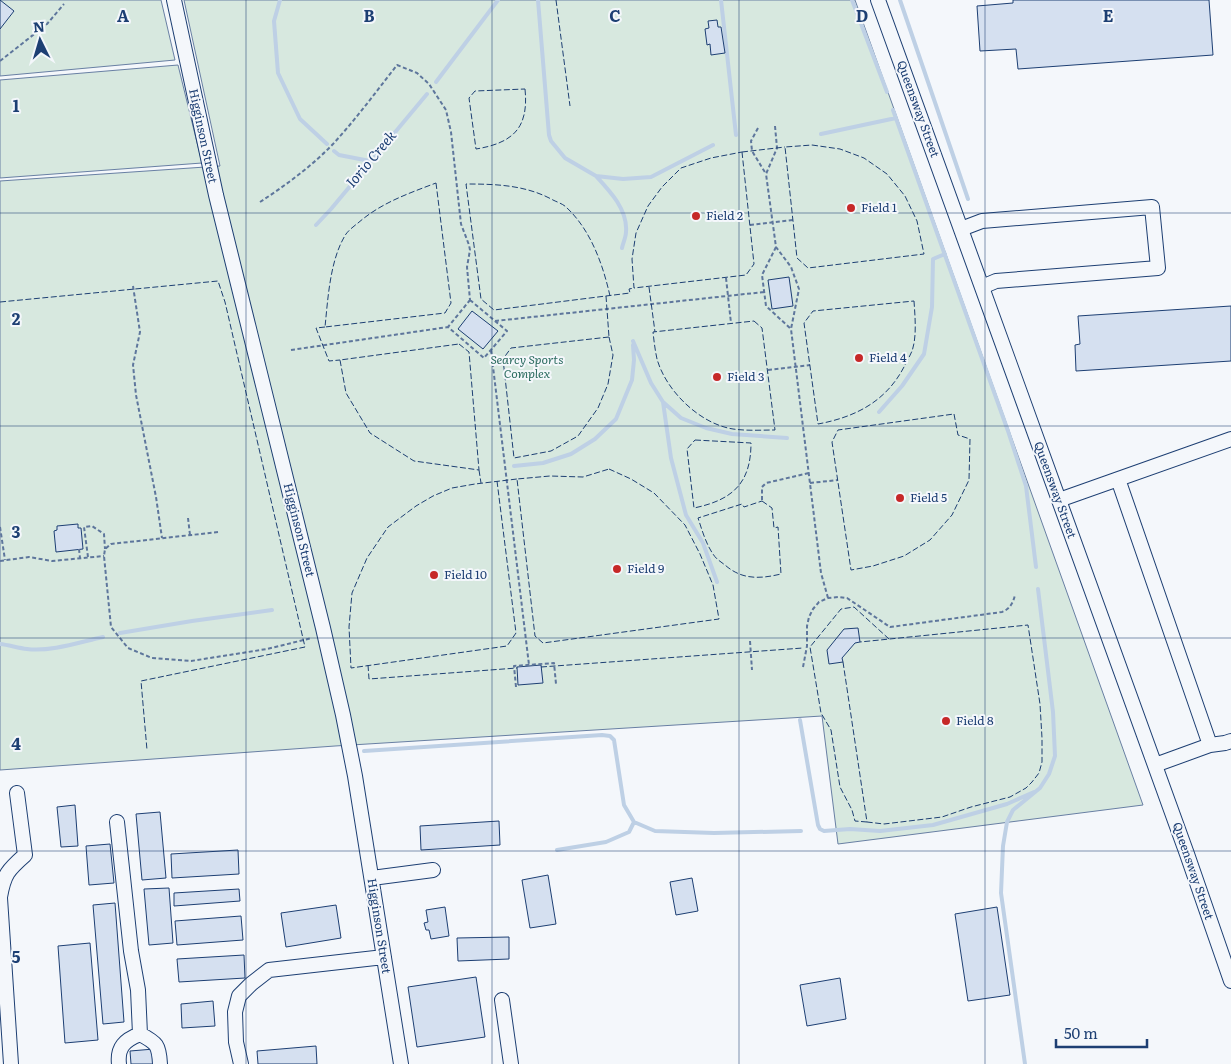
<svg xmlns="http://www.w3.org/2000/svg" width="1231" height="1064" font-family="Literata,serif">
  <rect width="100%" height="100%" fill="#f4f7fb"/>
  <path fill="#d7e8df" stroke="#687fa3" d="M 0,0 L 161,0 L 175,60 L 0,76 Z
    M 184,0 L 855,0 L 1143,805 L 838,844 L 822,716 L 335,746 L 0,770 L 0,181 L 220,166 Z
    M 178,65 L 202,163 L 0,178 L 0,80 Z"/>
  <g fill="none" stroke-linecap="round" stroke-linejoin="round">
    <path stroke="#bed0e5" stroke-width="4" d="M 280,0 L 274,21 L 278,73 L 300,119 L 327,144
      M 538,0 L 549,135 L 551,141 L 565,158 L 596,176 L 623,179 L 651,177 L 713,145
      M 721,0 L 736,135
      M 852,0 L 887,92
      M 900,0 L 968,199
      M 436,82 L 498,0
      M 893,110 L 1008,431 L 1026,486 L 1036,567
      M 821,134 L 896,118
      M 334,151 L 339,155 L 370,161
      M 596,176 C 610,191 628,210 626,232 C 626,237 623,243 622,248
      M 316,225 L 331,209 L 427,94
      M 633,341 L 651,383 L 663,402 L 681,418 L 706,428 L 732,434 L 787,438
      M 663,402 L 671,458 L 686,515 L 703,543 L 717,582
      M 879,412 L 902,386 L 924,354 L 932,307 L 933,259 L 945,254
      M 514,466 L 543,463 L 571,454 L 595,439 L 616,419 L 632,380 L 634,360 L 633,345
      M 120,633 L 192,621 L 272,610
      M 0,644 C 9,645 18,648 27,649 C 51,652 80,642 103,637
      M 800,720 L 818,825 L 820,829 L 824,831 L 850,829 L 880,831 L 933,825 L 1007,804 L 1034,792
      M 364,751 L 602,735 L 610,736 L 614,740 L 624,805 L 634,822 L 655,831 L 714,833 L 801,831
      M 557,850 L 606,842 L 629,832 L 634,822
      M 1025,1064 L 1001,893 L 1003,846 L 1007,822 L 1013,810 L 1040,788 L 1049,774 L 1055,756 L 1053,712 L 1038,589"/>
  </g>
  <path fill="#d5e0f0" stroke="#1d3f73" d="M 0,0 L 14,11 L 0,29 Z
    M 1013,0 L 1209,0 L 1213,55 L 1018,69 L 1016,49 L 980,51 L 977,6 L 1013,3 Z
    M 717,20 L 718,27 L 721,27 L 725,53 L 711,55 L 710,44 L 707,45 L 705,29 L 709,28 L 708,21 Z
    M 789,277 L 793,306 L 772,309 L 768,280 Z
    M 1231,306 L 1231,361 L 1076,371 L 1075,345 L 1080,344 L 1078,316 Z
    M 472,311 L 498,331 L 483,349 L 458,329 Z
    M 78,524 L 78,528 L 81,528 L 83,549 L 56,552 L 54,531 L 57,530 L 57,526 Z
    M 858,628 L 860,642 L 855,643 L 842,658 L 843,662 L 829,664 L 827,650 L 844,629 Z
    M 541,665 L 543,683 L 518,685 L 517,667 Z
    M 75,805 L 78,846 L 61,847 L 57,807 Z
    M 160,812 L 166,878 L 142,880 L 136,814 Z
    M 499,821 L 500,845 L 421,850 L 420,826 Z
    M 110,844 L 114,883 L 89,885 L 86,846 Z
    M 238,850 L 239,874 L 172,878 L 171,854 Z
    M 548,875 L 556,924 L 530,928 L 522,880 Z
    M 692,878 L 698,911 L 676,915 L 670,882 Z
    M 169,888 L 173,943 L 149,945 L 144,889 Z
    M 239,889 L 240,901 L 174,906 L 174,893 Z
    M 115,903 L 124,1022 L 103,1024 L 93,905 Z
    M 336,905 L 341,938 L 286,947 L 281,913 Z
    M 445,907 L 449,936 L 431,939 L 429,930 L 426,930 L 424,923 L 428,922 L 426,910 Z
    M 997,907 L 1010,995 L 968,1001 L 955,914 Z
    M 241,916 L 243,940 L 177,945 L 175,921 Z
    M 509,937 L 509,959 L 458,961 L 457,938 Z
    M 90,943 L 98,1040 L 65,1043 L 58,946 Z
    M 244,955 L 245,978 L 179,982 L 177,959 Z
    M 476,977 L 485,1037 L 417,1047 L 408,987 Z
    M 840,978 L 846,1019 L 807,1026 L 800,985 Z
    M 213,1001 L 215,1026 L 182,1028 L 181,1004 Z
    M 316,1046 L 317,1064 L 258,1064 L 257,1051 Z
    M 154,1049 L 155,1064 L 131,1064 L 130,1051 Z"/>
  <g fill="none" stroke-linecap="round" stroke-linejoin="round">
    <g stroke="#1d3f73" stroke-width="16">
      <path id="minor" d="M 174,0 L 216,195 L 323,628 L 343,715 L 355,776 L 401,1064
        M 878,0 L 1187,854 L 1231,981
        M 961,229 L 982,221 L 1152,207 L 1158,268 L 996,281 L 982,287
        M 1118,479 L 1210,745
        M 1059,500 L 1231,439
        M 1155,765 L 1210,745 L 1225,743 L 1231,741
        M 117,822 L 131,951 L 138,990 L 140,1034
        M 372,878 L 433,870
        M 0,897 C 4,874 8,870 25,855 L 17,793
        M 0,898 L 11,1064
        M 502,1000 L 511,1064
        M 119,1064 C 117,1047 125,1040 140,1034 C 157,1043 159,1045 160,1064
        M 241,1064 L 236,1042 L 235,1012 L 239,996 L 251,984 L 269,970 L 384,957"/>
    </g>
    <path stroke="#5e769c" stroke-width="2" stroke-dasharray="4 2.5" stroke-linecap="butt" d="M 0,61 L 47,24 L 64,4
      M 775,126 L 777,148 L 766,174 L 776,247 L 791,267 L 799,289 L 791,329 L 821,573 L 828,598
      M 758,128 L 751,141 L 752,151 L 766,174
      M 260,202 C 286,185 312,166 333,144 C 356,119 376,92 397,65 L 417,73 L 429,84 L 446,110 L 451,132 L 461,224 L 469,245 L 470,250 L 467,267 L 470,300
      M 750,225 L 793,220
      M 776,247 L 762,275 L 766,306 L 791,329
      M 726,278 L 731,323
      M 133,286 L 140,332 L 133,365 L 136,395 L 156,497 L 162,538
      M 470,300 L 507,331 L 484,358 L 448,327 Z
      M 495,321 L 764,292
      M 291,350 L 448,327
      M 491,350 L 529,665
      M 768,370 L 810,365
      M 810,483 L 838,480
      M 762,500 L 762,487 L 766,483 L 809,473
      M 188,518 L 190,535
      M 0,527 L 5,560
      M 218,532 L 111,544 L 105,549 L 104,556 L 111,627 L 128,648 L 152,658 L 191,661 L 267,649 L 312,638
      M 79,549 L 80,558
      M 88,557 L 84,527 L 92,526 L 104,534 L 105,549
      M 0,561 L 29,557 L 52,561 L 104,556
      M 750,641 L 752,670
      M 803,667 L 807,646 L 807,626 L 809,617 L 813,609 L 819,602 L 828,598 L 839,597 L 847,598 L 890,627 L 1002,612 C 1010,609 1013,603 1015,595
      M 516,687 L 514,666 L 554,663 L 556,684"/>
    <use href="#minor" stroke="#f4f7fb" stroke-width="14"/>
    <path stroke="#1d3f73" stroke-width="1" stroke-dasharray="6 2.5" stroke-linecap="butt" d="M 556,0 L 570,106
      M 525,89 C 529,128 513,143 476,149 L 469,98 L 475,91 Z
      M 812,145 L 840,149 L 864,158 L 887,174 L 905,196 L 917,221 L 924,254 L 808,268 L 797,258 L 785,147 Z
      M 742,152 L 754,264 L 746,275 L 634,288 L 632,259 L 636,233 L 648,206 L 662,187 L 681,168 L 711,158 Z
      M 742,152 L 785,147
      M 436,183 L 451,303 L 445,313 L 325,327 C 328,298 330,259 346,234 C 349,230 354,226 358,223 C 381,203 407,194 436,183 Z
      M 649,287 L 655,332
      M 606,296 L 609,337
      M 610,296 C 603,265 591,230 566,207 C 563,204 557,202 553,200 C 526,185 496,184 466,184 L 481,299 L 494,310 L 630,293 L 629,289 L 634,288
      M 914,301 C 915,316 917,337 912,351 C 910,356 907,361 905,365 C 887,401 856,417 818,424 L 804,323 L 813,311 Z
      M 0,302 L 218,281 L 225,302 L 305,647 L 141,681 L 147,750
      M 754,321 L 762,328 L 775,430 C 762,430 747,431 733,429 C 700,424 666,391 657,359 C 655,350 654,341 653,332 Z
      M 325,327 L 316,328 L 329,361 L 340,360
      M 609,337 L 613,355 L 608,384 L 598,408 L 578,436 L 551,451 L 514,458 L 503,359 L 511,348 Z
      M 459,344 L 469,352 L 479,470 L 414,461 L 370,433 L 346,393 L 340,360 Z
      M 954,414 L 958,435 L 970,439 L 969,480 L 952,515 L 930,540 L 904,556 L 873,566 L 851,570 L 832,442 L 838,430 Z
      M 695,440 L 751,443 C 751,484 732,500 694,508 L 687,449 Z
      M 609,469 L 631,479 L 654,493 L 685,525 L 700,554 L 713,585 L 719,619 L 543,643 L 535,636 L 517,479 L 550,476 L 583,477 Z
      M 479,470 L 481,483
      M 497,481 L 516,633 L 507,646 L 351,668 L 349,627 L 352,593 L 367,558 L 388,527 L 416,506 L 433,496 L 452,488 L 475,484 L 517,479
      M 762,501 L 772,508 L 774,528 L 778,527 L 781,574 C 760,579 742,580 725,565 C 721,562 716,559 713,554 C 706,544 702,530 698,518 L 742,504 L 744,507 Z
      M 843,662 L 867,822 L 884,824 L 942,817 L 971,807 L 1010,797 L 1026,788 L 1032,782 L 1039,773 L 1042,762 L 1042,738 L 1040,704 L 1028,625 L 860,642
      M 368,665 L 369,679 L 517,668
      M 541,667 L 803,648
      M 867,822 L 855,821 L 852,810 L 840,787 L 831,730 L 821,713 L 810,647 L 841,609 L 854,607 L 889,639"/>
  </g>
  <path fill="none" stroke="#1d3f73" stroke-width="1" stroke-opacity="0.55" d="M 246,0 L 246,1064M 492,0 L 492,1064M 739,0 L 739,1064M 985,0 L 985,1064M 0,213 L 1231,213M 0,426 L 1231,426M 0,638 L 1231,638M 0,851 L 1231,851"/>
  <g fill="#c62828" stroke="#f4f7fb" stroke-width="2">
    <circle cx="851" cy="208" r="5"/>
    <circle cx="696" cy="216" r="5"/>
    <circle cx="859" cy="358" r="5"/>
    <circle cx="717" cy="377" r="5"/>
    <circle cx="900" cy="498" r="5"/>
    <circle cx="617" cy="569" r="5"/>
    <circle cx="434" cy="575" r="5"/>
    <circle cx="946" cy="721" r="5"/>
  </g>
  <g text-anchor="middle" stroke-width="4" stroke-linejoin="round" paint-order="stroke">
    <g font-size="12" fill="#1d3f73" stroke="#f4f7fb">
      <text transform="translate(918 109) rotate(70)" y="4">Queensway Street</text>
      <text transform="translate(203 136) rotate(78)" y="4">Higginson Street</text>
      <text transform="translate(1055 490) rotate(70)" y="4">Queensway Street</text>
      <text transform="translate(299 530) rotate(76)" y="4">Higginson Street</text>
      <text transform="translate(1193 871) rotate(71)" y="4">Queensway Street</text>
      <text transform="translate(379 926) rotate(81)" y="4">Higginson Street</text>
    </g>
    <g font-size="12" fill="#1d3f73" stroke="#f4f7fb" text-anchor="start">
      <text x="861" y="212">Field 1</text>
      <text x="706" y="220">Field 2</text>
      <text x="869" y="362">Field 4</text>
      <text x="727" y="381">Field 3</text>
      <text x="910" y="502">Field 5</text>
      <text x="627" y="573">Field 9</text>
      <text x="444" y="579">Field 10</text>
      <text x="956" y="725">Field 8</text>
    </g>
    <g font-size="12" font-style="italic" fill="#2c6c60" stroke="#f4f7fb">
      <text x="527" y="364">Searcy Sports<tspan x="527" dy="14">Complex</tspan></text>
    </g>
    <g font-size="14" font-style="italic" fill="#1d3f73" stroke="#f4f7fb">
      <text transform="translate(371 159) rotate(-50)" y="5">Iorio Creek</text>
    </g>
  </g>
  <g font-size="16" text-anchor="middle" font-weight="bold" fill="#1d3f73" stroke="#f4f7fb" stroke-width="4" stroke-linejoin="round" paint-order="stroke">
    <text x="123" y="22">A</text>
    <text x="369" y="22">B</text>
    <text x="615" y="22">C</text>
    <text x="862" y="22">D</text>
    <text x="1108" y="22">E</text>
    <text x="16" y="112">1</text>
    <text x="16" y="325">2</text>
    <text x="16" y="538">3</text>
    <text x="16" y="750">4</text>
    <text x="16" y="963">5</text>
  </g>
  <g transform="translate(40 40) rotate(355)" stroke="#f4f7fb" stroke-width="4" paint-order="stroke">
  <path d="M0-4L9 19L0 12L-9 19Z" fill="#1d3f73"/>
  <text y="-8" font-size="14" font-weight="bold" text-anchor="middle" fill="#1d3f73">N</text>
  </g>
  <path d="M1056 1039v8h91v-8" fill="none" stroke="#1d3f73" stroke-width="2.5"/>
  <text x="1064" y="1039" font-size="15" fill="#1d3f73" stroke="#f4f7fb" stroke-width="4" paint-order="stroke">50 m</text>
</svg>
